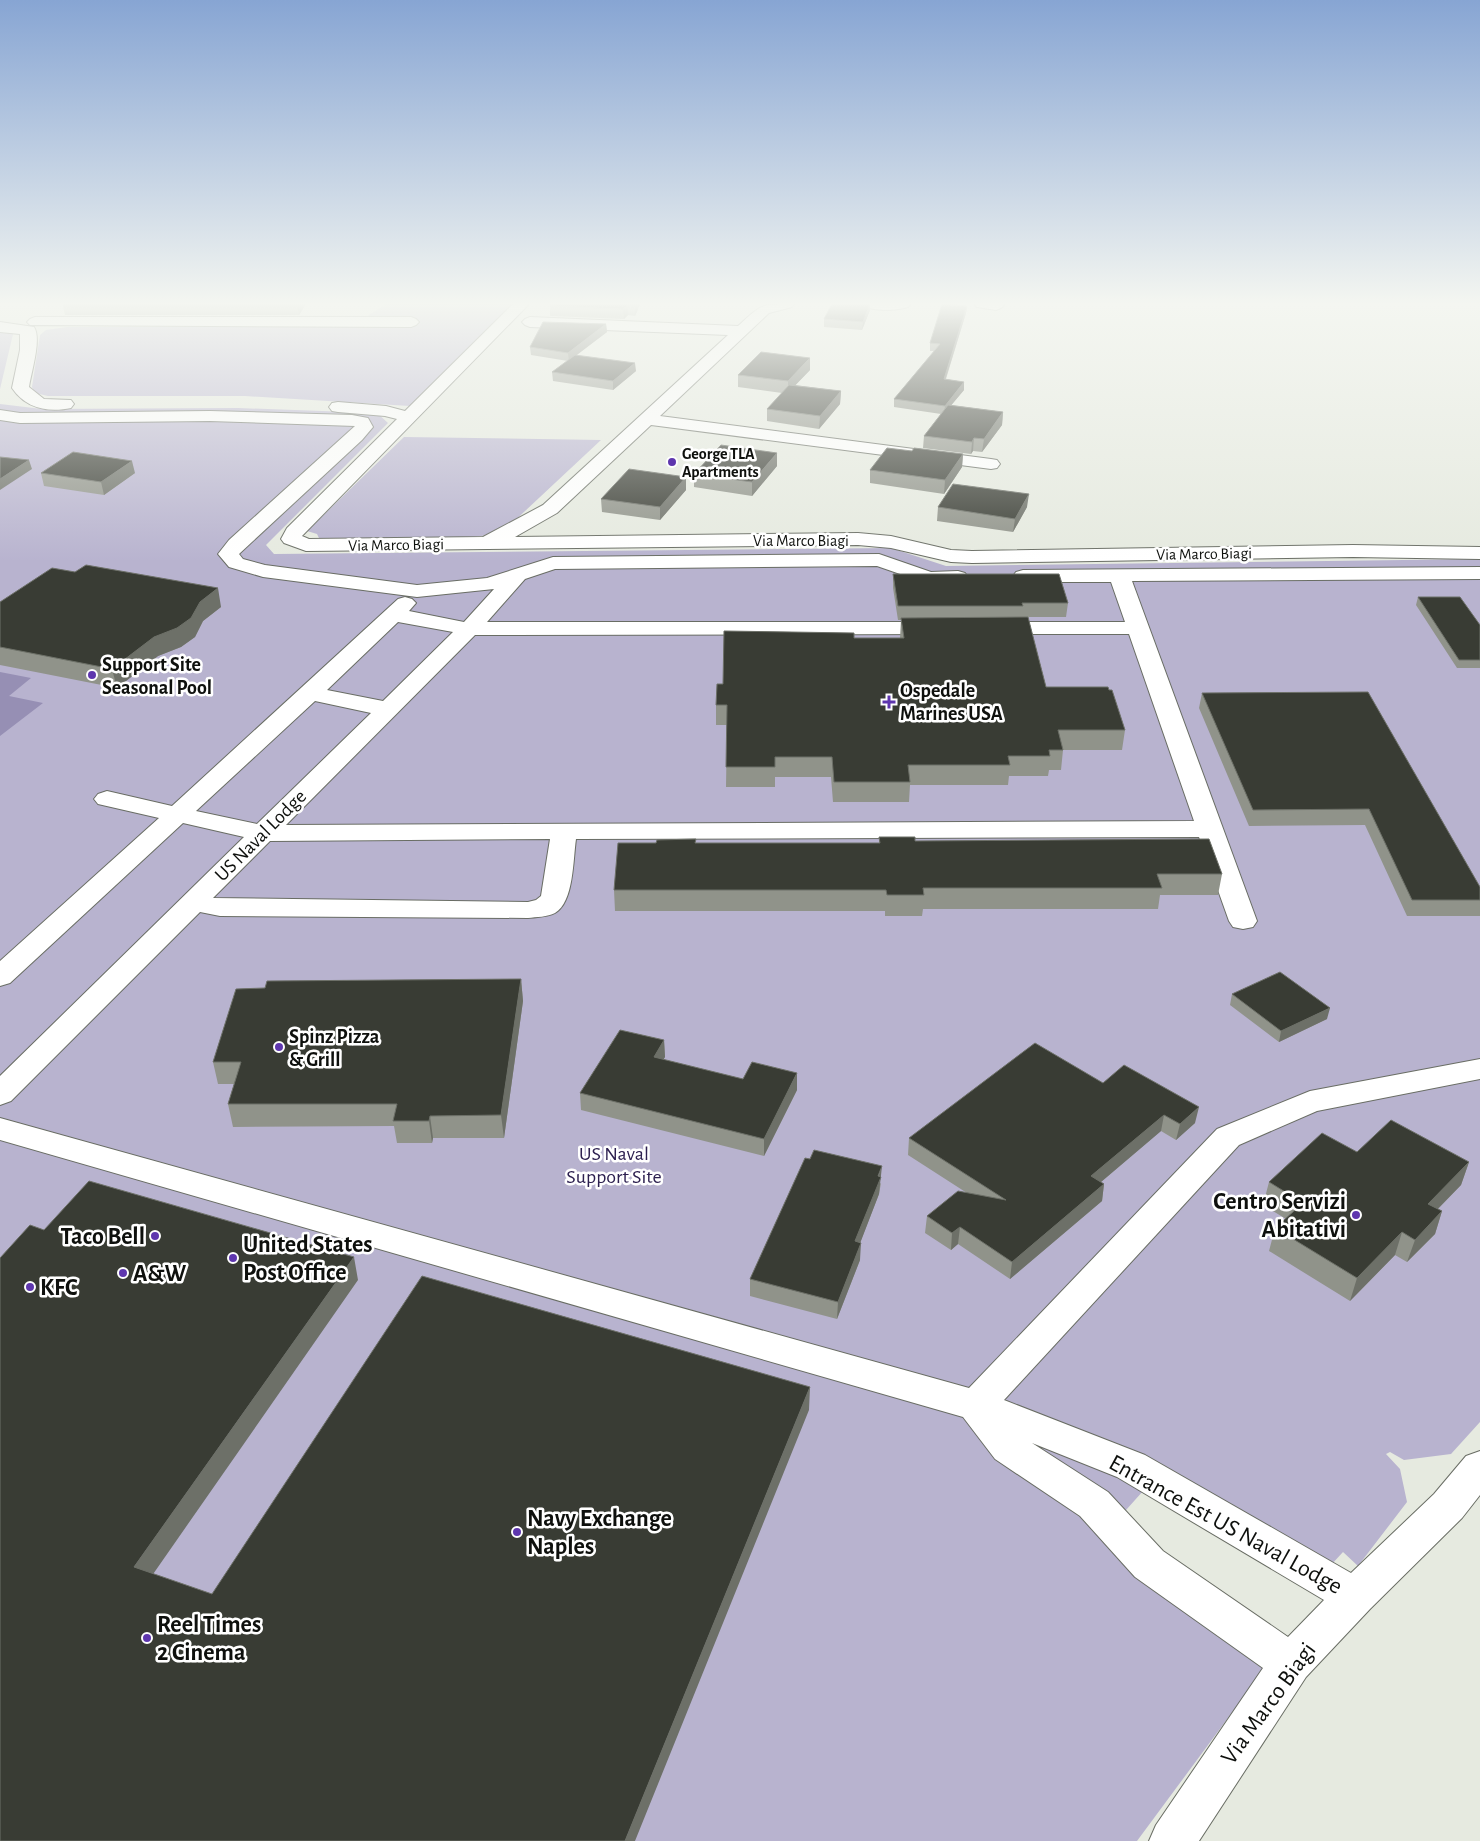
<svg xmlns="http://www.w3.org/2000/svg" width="1480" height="1841" font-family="'Alegreya Sans',sans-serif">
  <rect width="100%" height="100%" fill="#e6eae0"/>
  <path fill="#b8b3cf" d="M 386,304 L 512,304 L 410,406 L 245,396 L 48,396 L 35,393 L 32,387 L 40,335 L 46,330 L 67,327 L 350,327 Z
    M 0,330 L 14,330 L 0,389 Z
    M 0,404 L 42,409 L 238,408 L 377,413 L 388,423 L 266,545 L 274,554 L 891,548 L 946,566 L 1480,559 L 1480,1422 L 1451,1454 L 1404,1460 L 1390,1452 L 1386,1454 L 1400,1469 L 1407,1502 L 1358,1566 L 1343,1552 L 1319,1578 L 1152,1481 L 1109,1529 L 1282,1645 L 1137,1841 L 0,1841 Z
    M 404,437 L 601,440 L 509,526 L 482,536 L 464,538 L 320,540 L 317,534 L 307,531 Z"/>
  <path fill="#968fb4" d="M 0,672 L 31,678 L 9,696 L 43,703 L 0,736 Z"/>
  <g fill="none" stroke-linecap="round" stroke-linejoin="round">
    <g stroke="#696d64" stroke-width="2">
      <path id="minor" d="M 513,304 L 529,304 L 302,536 L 309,539 L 483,537 L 543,505 L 728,335 L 530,327 L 525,325 L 522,322 L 525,319 L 530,317 L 738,326 C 762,304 761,304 794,304 L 792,307 L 769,313 L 660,416 L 991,459 L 997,460 L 1000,464 L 997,468 L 991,469 L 651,425 L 557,513 L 515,537 L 858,533 L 891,536 L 951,550 L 972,551 L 1353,545 L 1480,547 L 1480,559 L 1353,557 L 972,563 L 951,562 L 891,548 L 858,545 L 306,551 L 284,543 L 281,539 L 287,528 L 397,419 L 385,416 L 338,412 L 332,411 L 329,407 L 332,403 L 338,402 L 386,406 L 405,411 Z
        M 862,304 L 911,304 L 908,307 C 895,311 878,311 865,307 Z
        M 974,304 L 1003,304 L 1004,305 L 1001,308 L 996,310 L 977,307 Z
        M 35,317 L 411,317 L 416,319 L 419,322 L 416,325 L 411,327 L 30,325 L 27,322 L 30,319 Z
        M 0,322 L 34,327 C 42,339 31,373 29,387 L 44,399 L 71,400 L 74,404 L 71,408 C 48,413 25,408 12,388 L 20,350 L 20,334 L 0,332 Z
        M 0,410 L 20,413 L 210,411 L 352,415 L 368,418 L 373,427 L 362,440 L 239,554 L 243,559 L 265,565 L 417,585 L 487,578 L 553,557 L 879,554 L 931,572 L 958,571 L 965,573 L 968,577 L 965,581 L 929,584 L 877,566 L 555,569 L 525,579 L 487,622 L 939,622 L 947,623 L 950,628 L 947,633 L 939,634 L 475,635 L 286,825 L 1194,821 L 1129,634 L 994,634 L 986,633 L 983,628 L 986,623 L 994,622 L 1125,622 L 1111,582 L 1023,582 L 1016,580 L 1013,576 L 1016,572 L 1023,570 L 1480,567 L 1480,579 L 1132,581 L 1257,921 L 1253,927 L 1243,929 L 1233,927 L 1229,921 L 1199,837 L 576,839 C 573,859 574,902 555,913 C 548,917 536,917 528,918 L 220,916 L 200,912 L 11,1101 L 0,1105 L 0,1076 L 244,837 L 183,823 L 10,983 L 0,986 L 0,961 L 159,818 L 98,804 L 94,799 L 98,794 L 107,791 L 172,806 L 398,599 L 405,597 L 412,599 L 416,603 L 409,611 L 464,622 L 494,589 L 417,597 L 263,577 L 229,567 L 218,554 L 229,540 L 355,426 L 210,421 L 20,423 L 0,420 ZM 398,622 L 453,632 L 383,701 L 327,690 ZM 315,701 L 371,713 L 257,824 L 196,811 ZM 550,839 L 541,896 L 536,900 L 528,902 L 213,898 L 270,841 Z
        M 1480,1059 L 1480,1079 L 1317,1111 L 1239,1145 L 1004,1400 L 1145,1455 L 1351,1573 L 1434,1494 L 1466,1456 L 1480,1451 L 1480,1495 L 1462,1518 L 1370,1609 L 1306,1677 L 1199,1841 L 1149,1841 L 1156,1825 L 1263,1668 L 1135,1577 L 1080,1516 L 995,1459 L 963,1417 L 0,1140 L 0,1118 L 969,1388 L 1217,1129 L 1310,1091 ZM 1032,1443 L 1117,1477 L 1324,1600 L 1288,1637 L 1163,1551 L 1108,1492 Z"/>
    </g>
    <use href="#minor" fill="#fff" fill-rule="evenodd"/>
  </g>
  <path fill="#90938a" d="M 306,304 L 299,315 L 65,315 L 63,306 Z
    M 640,304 L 635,316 L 628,315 L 624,319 L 550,316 L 550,306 Z
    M 832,304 L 870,304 L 870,310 L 862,330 L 824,327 L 824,319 Z
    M 967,306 L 966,313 L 946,379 L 964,382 L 964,390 L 951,405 L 1003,412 L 1002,425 L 982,452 L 973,451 L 971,454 L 923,448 L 924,436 L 941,414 L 894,407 L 894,399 L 934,351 L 930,351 L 930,343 Z
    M 606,324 L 607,332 L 576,355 L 636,371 L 613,390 L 553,381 L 552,372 L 568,361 L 531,355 L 530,347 Z
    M 810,370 L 795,385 L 841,391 L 840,404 L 819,429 L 767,421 L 767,409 L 782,393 L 738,387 L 738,375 Z
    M 912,451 L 963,454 L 962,467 L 944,494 L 870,483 L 870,470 Z
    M 777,466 L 752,496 L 694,487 L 694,474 Z
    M 41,473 L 135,473 L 104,495 L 44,486 Z
    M 686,477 L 686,490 L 660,520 L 602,512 L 601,499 Z
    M 938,507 L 1027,507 L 1013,532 L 937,521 Z
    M 893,574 L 1068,603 L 1066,617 L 1028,617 L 1046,687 L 1125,730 L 1122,750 L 1063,750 L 1061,770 L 1049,770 L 1048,776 L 1009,776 L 1008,785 L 910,785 L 909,802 L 833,802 L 831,777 L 775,777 L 775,787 L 726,787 L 727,725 L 716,725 L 716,705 L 723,684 L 854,638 L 900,638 L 901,620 L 898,620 L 893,588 Z
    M 1418,597 L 1480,625 L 1480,668 L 1457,668 L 1416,605 Z
    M 0,602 L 221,607 L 203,621 L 195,637 L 181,647 L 158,656 L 117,688 L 0,665 Z
    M 1202,693 L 1480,887 L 1480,916 L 1407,916 L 1365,825 L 1249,826 L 1199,708 Z
    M 879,837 L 915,841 L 1222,874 L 1218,895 L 1160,895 L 1158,909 L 923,909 L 922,916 L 885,916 L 885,911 L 615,911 L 614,890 L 656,843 L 879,843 Z
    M 521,979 L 523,1001 L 504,1138 L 433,1138 L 432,1143 L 397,1143 L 394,1126 L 233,1127 L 228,1104 L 234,1084 L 218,1084 L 213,1062 L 265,988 Z
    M 1232,994 L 1327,1019 L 1279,1042 L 1230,1005 Z
    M 664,1040 L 665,1057 L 663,1060 L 743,1079 L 797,1090 L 764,1156 L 581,1110 L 580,1093 Z
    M 1103,1083 L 1195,1123 L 1176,1140 L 1161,1131 L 1101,1182 L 1104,1184 L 1102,1201 L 1010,1279 L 958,1244 L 951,1250 L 925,1233 L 927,1216 L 967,1193 L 908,1155 L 909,1138 Z
    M 1357,1152 L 1469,1162 L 1461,1185 L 1438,1209 L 1442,1211 L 1435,1234 L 1407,1262 L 1395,1255 L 1350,1301 L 1269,1251 L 1275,1228 L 1286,1219 L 1263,1205 L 1269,1182 Z
    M 881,1183 L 879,1194 L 860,1243 L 860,1260 L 837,1319 L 750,1296 L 750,1279 Z"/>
  <path fill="#6d7068" d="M 299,304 L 306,304 L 299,315 L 298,306 Z
    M 635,304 L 640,304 L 635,316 Z
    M 870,304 L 870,310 L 862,330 L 863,322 Z
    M 628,305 L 628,315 L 624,319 L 623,309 Z
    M 967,306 L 966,313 L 943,387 L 944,379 Z
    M 606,324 L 607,332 L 569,361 L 568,353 Z
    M 810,358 L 810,370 L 788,393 L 788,381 Z
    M 635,363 L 636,371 L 613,390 L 613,381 Z
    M 964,382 L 964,390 L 944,414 L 945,406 Z
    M 841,391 L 840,404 L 819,429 L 820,416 Z
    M 1003,412 L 1002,425 L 982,452 L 984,439 Z
    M 974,438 L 973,451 L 971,454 L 972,442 Z
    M 777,453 L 777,466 L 752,496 L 752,482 Z
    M 963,454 L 962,467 L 944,494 L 945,480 Z
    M 29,460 L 32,469 L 0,490 L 0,479 Z
    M 132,461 L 135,473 L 104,495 L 101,482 Z
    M 686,477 L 686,490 L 660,520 L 660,507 Z
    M 1029,494 L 1027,507 L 1013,532 L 1015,519 Z
    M 218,588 L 221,607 L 203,621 L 195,637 L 181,647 L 158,656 L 117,688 L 112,669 Z
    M 521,979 L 523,1001 L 504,1138 L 501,1115 Z
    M 1330,1008 L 1327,1019 L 1279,1042 L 1281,1031 Z
    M 664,1040 L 665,1057 L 654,1074 L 654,1057 Z
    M 797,1073 L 797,1090 L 764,1156 L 764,1139 Z
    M 1199,1107 L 1195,1123 L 1176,1140 L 1180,1124 Z
    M 1164,1115 L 1161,1131 L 1088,1193 L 1091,1176 Z
    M 430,1116 L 433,1138 L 432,1143 L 429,1121 Z
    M 1469,1162 L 1461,1185 L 1421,1226 L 1428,1204 Z
    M 882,1166 L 879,1194 L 854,1259 L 855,1241 Z
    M 1104,1184 L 1102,1201 L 1010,1279 L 1012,1262 Z
    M 1442,1211 L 1435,1234 L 1407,1262 L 1415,1240 Z
    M 960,1227 L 958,1244 L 951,1250 L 952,1233 Z
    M 1402,1232 L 1395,1255 L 1350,1301 L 1357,1278 Z
    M 861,1243 L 860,1260 L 837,1319 L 838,1302 Z
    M 354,1257 L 358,1280 L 142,1590 L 134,1567 Z
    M 810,1387 L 809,1410 L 635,1841 L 625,1841 Z"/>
  <path fill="#393c34" stroke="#6d7068" d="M 64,304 L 299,304 L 298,306 L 63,306 Z
    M 551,304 L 635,304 L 635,306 L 628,305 L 623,309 L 550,306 Z
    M 832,304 L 870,304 L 863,322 L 824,319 Z
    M 942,304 L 967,306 L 944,379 L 964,382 L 945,406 L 894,399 L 940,344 L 930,343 Z
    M 543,322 L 606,324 L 568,353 L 530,347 Z
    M 761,352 L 810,358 L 788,381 L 738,375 Z
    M 575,355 L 635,363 L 613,381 L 552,372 Z
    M 789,385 L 841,391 L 820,416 L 767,409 Z
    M 948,405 L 1003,412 L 984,439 L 974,438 L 972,442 L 924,436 Z
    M 721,445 L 777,453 L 752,482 L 694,474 Z
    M 887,448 L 912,451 L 914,448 L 963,454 L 945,480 L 870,470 Z
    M 73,452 L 132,461 L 101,482 L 41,473 Z
    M 0,457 L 29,460 L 0,479 Z
    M 629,469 L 686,477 L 660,507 L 601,499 Z
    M 953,484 L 1029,494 L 1015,519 L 938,507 Z
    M 86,565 L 218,588 L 200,602 L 191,618 L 177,628 L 154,637 L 112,669 L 0,647 L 0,602 L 52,568 L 75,572 Z
    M 893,574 L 1059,574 L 1068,603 L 1022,603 L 1023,606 L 898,606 Z
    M 1418,597 L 1460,597 L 1480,625 L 1480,660 L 1459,660 Z
    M 1028,617 L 1046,687 L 1108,687 L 1109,690 L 1112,690 L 1125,730 L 1058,730 L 1063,750 L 1049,750 L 1050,756 L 1008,756 L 1010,765 L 908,765 L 910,782 L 834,782 L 832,757 L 775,757 L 775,767 L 726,767 L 727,705 L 716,705 L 717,684 L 723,684 L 724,631 L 854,633 L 854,638 L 904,638 L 901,618 Z
    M 1368,692 L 1480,887 L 1480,900 L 1412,900 L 1369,809 L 1253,810 L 1202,693 Z
    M 879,837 L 915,837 L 915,841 L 1209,839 L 1222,874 L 1157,874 L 1162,888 L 923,888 L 924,895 L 887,895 L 886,890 L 614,890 L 618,843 L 656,843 L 657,840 L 696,839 L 695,843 L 880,843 Z
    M 1280,972 L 1330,1008 L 1281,1031 L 1232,994 Z
    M 521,979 L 501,1115 L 430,1116 L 429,1121 L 393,1121 L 397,1104 L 228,1104 L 241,1062 L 213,1062 L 236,989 L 265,988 L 267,981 Z
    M 620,1030 L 664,1040 L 654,1057 L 743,1079 L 752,1062 L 797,1073 L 764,1139 L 580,1093 Z
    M 1035,1043 L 1103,1083 L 1124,1065 L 1199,1107 L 1180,1124 L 1164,1115 L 1091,1176 L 1104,1184 L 1012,1262 L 960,1227 L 952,1233 L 927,1216 L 958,1191 L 1006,1200 L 909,1138 Z
    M 1391,1120 L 1469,1162 L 1428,1204 L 1442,1211 L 1415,1240 L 1402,1232 L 1357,1278 L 1275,1228 L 1303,1203 L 1269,1182 L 1322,1133 L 1357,1152 Z
    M 814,1150 L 882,1166 L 878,1176 L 881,1177 L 855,1241 L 861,1243 L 838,1302 L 750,1279 L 805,1158 L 810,1159 Z
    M 89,1181 L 354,1257 L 134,1567 L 212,1594 L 422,1276 L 810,1387 L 625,1841 L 0,1841 L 0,1258 L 30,1225 L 44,1230 Z"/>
  <linearGradient id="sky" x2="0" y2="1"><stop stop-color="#87a5d3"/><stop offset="0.54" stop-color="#f4f6f1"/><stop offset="1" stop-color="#f4f6f1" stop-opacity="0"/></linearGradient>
  <rect width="1480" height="562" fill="url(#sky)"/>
  <g fill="#5e36ae" stroke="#fff" stroke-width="2">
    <circle cx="672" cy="462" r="5"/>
    <circle cx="92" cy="675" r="5"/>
    <path d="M886.5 694.5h5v5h5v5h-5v5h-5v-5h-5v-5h5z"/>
    <circle cx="279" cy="1047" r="5"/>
    <circle cx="1356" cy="1215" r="5"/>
    <circle cx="155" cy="1236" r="5"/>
    <circle cx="233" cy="1258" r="5"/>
    <circle cx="123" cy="1273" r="5"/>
    <circle cx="30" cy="1287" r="5"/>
    <circle cx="517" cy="1532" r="5"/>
    <circle cx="147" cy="1638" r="5"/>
  </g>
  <g text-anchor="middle" stroke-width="5" stroke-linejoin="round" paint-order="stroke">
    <g font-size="16" font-weight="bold" fill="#0e100d" stroke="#fff" text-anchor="start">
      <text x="682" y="459">George TLA<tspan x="682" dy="18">Apartments</tspan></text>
    </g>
    <g font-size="16" fill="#0e100d" stroke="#fff">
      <text x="801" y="546">Via Marco Biagi</text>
      <text transform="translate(396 544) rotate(-1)" y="6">Via Marco Biagi</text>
      <text transform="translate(1204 553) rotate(-1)" y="6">Via Marco Biagi</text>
    </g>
    <g font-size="20" font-weight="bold" fill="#0e100d" stroke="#fff" text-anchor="start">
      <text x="102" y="671">Support Site<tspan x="102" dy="23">Seasonal Pool</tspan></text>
      <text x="900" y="697">Ospedale<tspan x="900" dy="23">Marines USA</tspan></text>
      <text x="289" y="1043">Spinz Pizza<tspan x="289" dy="23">&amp; Grill</tspan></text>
    </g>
    <g font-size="20" fill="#0e100d" stroke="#fff">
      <text transform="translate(260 835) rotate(-45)" y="7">US Naval Lodge</text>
    </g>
    <g font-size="20" fill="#2d2050" stroke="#fff">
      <text x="614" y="1160">US Naval<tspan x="614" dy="23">Support Site</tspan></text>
    </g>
    <g font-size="24" font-weight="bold" fill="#0e100d" stroke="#fff" text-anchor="start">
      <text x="1346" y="1209" text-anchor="end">Centro Servizi<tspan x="1346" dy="28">Abitativi</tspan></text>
      <text x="145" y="1244" text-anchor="end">Taco Bell</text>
      <text x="243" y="1252">United States<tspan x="243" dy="28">Post Office</tspan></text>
      <text x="133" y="1281">A&amp;W</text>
      <text x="40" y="1295">KFC</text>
      <text x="527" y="1526">Navy Exchange<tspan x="527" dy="28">Naples</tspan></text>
      <text x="157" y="1632">Reel Times<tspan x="157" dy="28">2 Cinema</tspan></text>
    </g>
    <g font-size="24" fill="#0e100d" stroke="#fff">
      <text transform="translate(1226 1524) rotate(29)" y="8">Entrance Est US Naval Lodge</text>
      <text transform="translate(1268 1703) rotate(-54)" y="8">Via Marco Biagi</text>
    </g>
  </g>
</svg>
